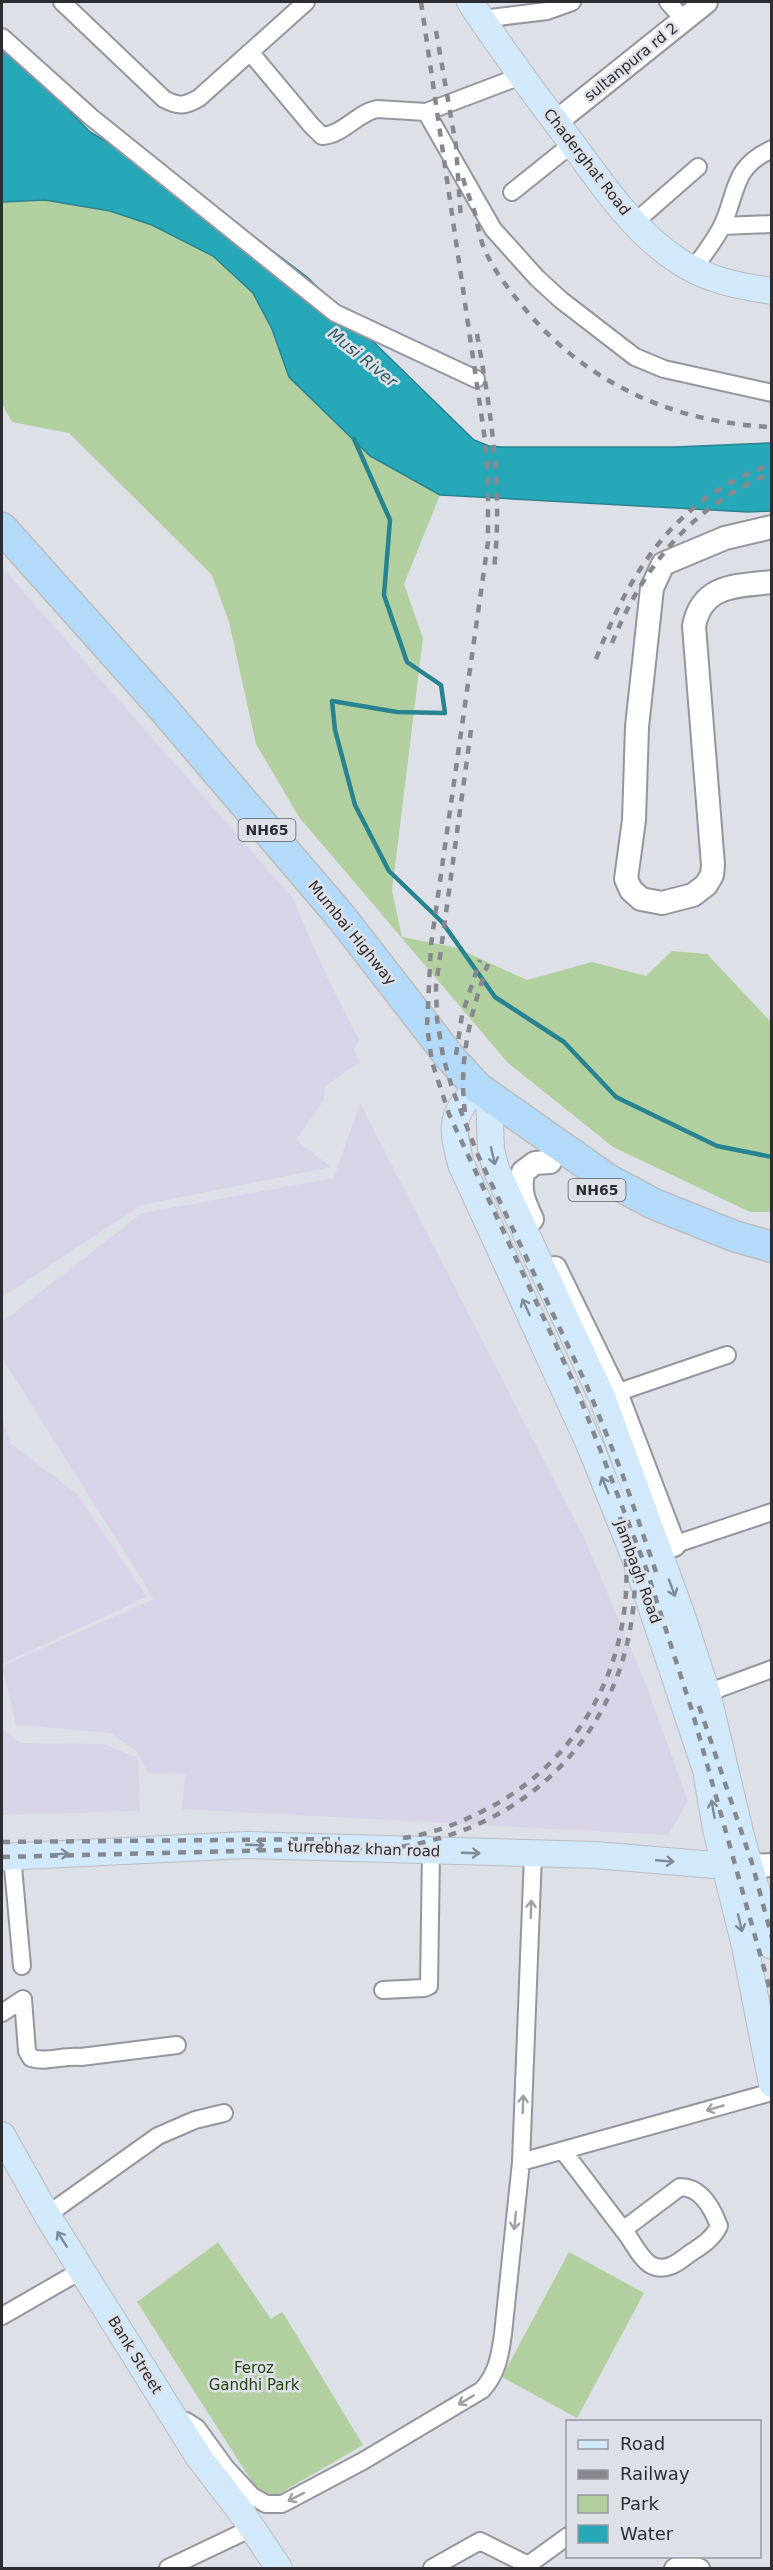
<svg xmlns="http://www.w3.org/2000/svg" width="773" height="2570" font-family="'DejaVu Sans',sans-serif">
  <rect width="100%" height="100%" fill="#dee0e7"/>
  <path fill="#d9d3e8" d="M 2,567 L 292,897 L 327,977 L 359,1040 L 354,1049 L 360,1062 L 325,1086 L 324,1100 L 296,1140 L 331,1167 L 142,1205 L 2,1297 Z
    M 360,1103 L 585,1540 L 645,1682 L 688,1801 L 668,1835 L 182,1809 L 185,1774 L 149,1773 L 136,1751 L 111,1733 L 16,1725 L 2,1666 L 154,1599 L 2,1358 L 2,1322 L 142,1213 L 334,1178 Z
    M 2,1417 L 10,1443 L 77,1494 L 147,1597 L 2,1664 Z
    M 2,1730 L 21,1743 L 104,1744 L 138,1758 L 140,1811 L 2,1815 Z"/>
  <path fill="#b2cfa0" d="M 45,200 L 110,211 L 152,225 L 213,256 L 253,293 L 272,329 L 370,456 L 440,495 L 404,584 L 423,638 L 392,891 L 402,937 L 457,948 L 527,980 L 592,962 L 646,976 L 672,951 L 707,954 L 771,1022 L 771,1212 L 750,1212 L 613,1147 L 508,1063 L 299,817 L 256,744 L 229,622 L 212,575 L 69,433 L 12,422 L 2,404 L 2,202 Z
    M 218,2242 L 271,2319 L 282,2312 L 288,2321 L 363,2445 L 265,2502 L 137,2302 Z
    M 569,2252 L 644,2293 L 577,2418 L 502,2377 Z"/>
  <path fill="#27a8b9" stroke="#288390" stroke-width="1.5" d="M 2,29 L 57,98 L 90,132 L 167,177 L 237,224 L 307,277 L 474,440 L 489,446 L 502,447 L 675,447 L 771,443 L 771,511 L 748,512 L 440,495 L 370,456 L 289,377 L 272,329 L 253,293 L 213,256 L 152,225 L 110,211 L 45,200 L 2,202 Z"/>
  <g fill="none" stroke-linecap="round" stroke-linejoin="round">
    <path stroke="#288390" stroke-width="4.5" d="M 354,439 L 390,520 L 384,595 L 407,662 L 441,685 L 445,713 L 397,712 L 332,701 L 335,730 L 355,805 L 389,871 L 442,922 L 495,997 L 564,1042 L 616,1097 L 717,1146 L 772,1157"/>
    <g stroke="#95969d" stroke-width="20">
      <path id="street" d="M 62,2 L 164,99 C 179,107 185,106 199,98 L 306,2
        M 668,2 L 683,19
        M 482,19 L 547,11 L 572,2
        M 2,37 L 91,117 L 335,313 L 476,379
        M 250,52 L 311,125 L 322,136 C 343,135 357,113 377,109 L 426,112 L 521,76
        M 426,112 L 493,229 L 537,278 L 561,300 L 635,357 L 664,369 L 772,393
        M 512,192 L 572,144
        M 634,223 L 698,167
        M 722,226 L 772,224
        M 693,270 C 702,256 715,241 722,226 C 738,192 731,168 772,149
        M 616,1393 L 727,1355
        M 664,1548 L 772,1512
        M 707,1693 L 772,1669
        M 12,1856 L 22,1966
        M 383,1990 L 424,1988 L 429,1986 L 431,1851
        M 2,2013 L 23,1999 L 27,2051 L 31,2058 C 47,2063 64,2055 81,2057 L 177,2045
        M 563,2151 C 585,2179 606,2208 628,2236 C 634,2245 642,2260 651,2265 C 665,2273 679,2262 689,2254 C 701,2246 713,2239 719,2226 C 712,2207 701,2187 680,2187 L 623,2230
        M 521,2162 L 772,2092
        M 47,2215 L 158,2136 L 195,2120 L 224,2113
        M 2,2316 L 82,2270
        M 175,2420 L 186,2421 L 197,2428 L 226,2468 L 252,2496 L 266,2504 L 282,2504 L 363,2461 L 482,2390 C 497,2374 500,2356 503,2334 L 521,2162 L 533,1855
        M 168,2568 L 252,2528
        M 432,2568 L 480,2541 L 528,2565 L 568,2536
        M 673,2568 L 685,2560 L 701,2568"/>
    </g>
    <g stroke="#95969d" stroke-width="26">
      <path id="secondary" d="M 556,122 L 706,2
        M 772,527 L 725,538 L 663,564 L 652,588 L 637,727 L 634,820 L 626,879 L 631,890 L 641,899 L 662,903 L 693,895 L 706,885 L 712,875 L 713,865 L 694,626 C 702,584 737,586 772,582
        M 532,1219 C 524,1202 519,1191 523,1172 L 535,1163 L 550,1162
        M 555,1268 L 616,1393 L 674,1545
        M 751,1866 L 772,1865"/>
    </g>
    <g stroke="#bbbcbd" stroke-width="28">
      <path id="primary" d="M 470,2 C 502,50 536,96 571,142 C 602,184 633,231 677,260 C 706,280 738,286 772,291
        M 478,1088 C 449,1114 452,1129 461,1164 L 591,1448 L 635,1558 L 706,1770 L 716,1829 L 745,1946 L 772,2084
        M 489,1098 L 491,1150 L 496,1169 L 602,1397 L 681,1613 L 707,1693 L 741,1836 L 772,1946
        M 2,1857 L 246,1845 L 595,1855 L 727,1866
        M 2,2135 L 47,2215 L 198,2456 L 244,2516 L 279,2568"/>
    </g>
    <g stroke="#bbbcbd" stroke-width="33">
      <path id="highway" d="M 2,528 L 161,706 L 342,918 L 449,1056 L 478,1088 L 609,1180 L 654,1204 L 734,1236 L 772,1247"/>
    </g>
    <use href="#street" stroke="#fff" stroke-width="16"/>
    <use href="#secondary" stroke="#fff" stroke-width="22"/>
    <use href="#primary" stroke="#d1e9fb" stroke-width="26"/>
    <use href="#highway" stroke="#b3daf9" stroke-width="30"/>
    <path stroke="#86888d" stroke-width="4.5" stroke-dasharray="8 8" stroke-linecap="butt" d="M 421,2 L 485,440 L 488,478 L 488,542 L 431,945 L 427,1026 L 432,1062 L 449,1114 L 577,1390 L 646,1568 L 693,1714 L 772,1997
      M 436,31 L 456,146 L 461,221
      M 463,178 C 466,190 471,201 475,213 C 478,224 479,237 484,248 C 493,270 510,291 525,309 C 587,384 675,423 772,427
      M 477,334 C 491,413 503,489 494,569
      M 612,643 C 643,566 693,505 772,473
      M 596,659 C 631,569 676,498 772,464
      M 471,730 L 436,986 L 437,1019 L 443,1056 L 452,1088 L 477,1153 L 587,1386 L 622,1473 L 656,1572
      M 456,1055 L 462,1015 L 480,960
      M 465,1112 C 458,1061 471,1011 488,964
      M 699,1706 L 752,1863 L 772,1938
      M 403,1838 C 431,1834 457,1824 481,1812 C 592,1758 646,1636 620,1517
      M 2,1842 L 340,1839
      M 2,1857 L 399,1847 C 551,1824 646,1701 634,1549"/>
  </g>
  <defs><path id="oneway-shaft" d="M-6 0H5M1.5-3L5.5 0L1.5 3" fill="none" stroke-width="1.6" stroke-linecap="round" stroke-linejoin="round" transform="scale(1.5)"/></defs>
  <g stroke="#7e8b96">
    <use href="#oneway-shaft" transform="translate(493 1156) rotate(77)"/>
    <use href="#oneway-shaft" transform="translate(526 1307) rotate(-115)"/>
    <use href="#oneway-shaft" transform="translate(605 1485) rotate(-112)"/>
    <use href="#oneway-shaft" transform="translate(672 1588) rotate(70)"/>
    <use href="#oneway-shaft" transform="translate(713 1809) rotate(-100)"/>
    <use href="#oneway-shaft" transform="translate(255 1845) rotate(2)"/>
    <use href="#oneway-shaft" transform="translate(471 1853) rotate(2)"/>
    <use href="#oneway-shaft" transform="translate(60 1854) rotate(-3)"/>
    <use href="#oneway-shaft" transform="translate(665 1861) rotate(5)"/>
    <use href="#oneway-shaft" transform="translate(740 1923) rotate(77)"/>
    <use href="#oneway-shaft" transform="translate(62 2239) rotate(-122)"/>
  </g>
  <g stroke="#a0a0a2">
    <use href="#oneway-shaft" transform="translate(531 1909) rotate(-88)"/>
    <use href="#oneway-shaft" transform="translate(523 2104) rotate(-88)"/>
    <use href="#oneway-shaft" transform="translate(715 2108) rotate(164)"/>
    <use href="#oneway-shaft" transform="translate(515 2221) rotate(96)"/>
    <use href="#oneway-shaft" transform="translate(466 2400) rotate(149)"/>
    <use href="#oneway-shaft" transform="translate(296 2497) rotate(153)"/>
  </g>
  <g text-anchor="middle" stroke-width="5" stroke-linejoin="round" paint-order="stroke">
    <g fill="#dee0e7" stroke="#616367" stroke-width="1.5">
      <rect x="238.5" y="819" width="57" height="22" rx="4.5"/>
      <rect x="568.5" y="1179" width="57" height="22" rx="4.5"/>
    </g>
    <g font-size="14" font-weight="bold" fill="#2c2d30">
      <text x="267" y="835">NH65</text>
      <text x="597" y="1195">NH65</text>
    </g>
    <g font-size="15" fill="#2c2d30" stroke="#dee0e7">
      <text transform="translate(631 62) rotate(-39)" y="5">sultanpura rd 2</text>
      <text transform="translate(587 162) rotate(52)" y="5">Chaderghat Road</text>
      <text transform="translate(352 933) rotate(51)" y="5">Mumbai Highway</text>
      <text transform="translate(638 1572) rotate(70)" y="5">Jambagh Road</text>
      <text transform="translate(364 1849) rotate(2)" y="5">turrebhaz khan road</text>
      <text transform="translate(135 2355) rotate(58)" y="5">Bank Street</text>
    </g>
    <g font-size="15" fill="#26410e" stroke="#dee0e7">
      <text x="254" y="2373">Feroz<tspan x="254" dy="17">Gandhi Park</tspan></text>
    </g>
    <g font-size="16" font-style="italic" fill="#2a5c64" stroke="#dee0e7">
      <text transform="translate(363 357) rotate(39)" y="6">Musi River</text>
    </g>
  </g>
  <rect width="773" height="2570" fill="none" stroke="#2c2d30" stroke-width="6"/>
  <rect x="566" y="2420" width="195" height="138" fill="#dee0e7" stroke="#97989e" stroke-width="1.5"/>
  <rect x="578" y="2440" width="30" height="9" fill="#d1e9fb" stroke="#97989e" stroke-width="1.5"/>
  <text x="620" y="2450" font-size="18" fill="#2c2d30">Road</text>
  <rect x="578" y="2470" width="30" height="9" fill="#86888d" stroke="#97989e" stroke-width="1.5"/>
  <text x="620" y="2480" font-size="18" fill="#2c2d30">Railway</text>
  <rect x="578" y="2495" width="30" height="18" fill="#b2cfa0" stroke="#97989e" stroke-width="1.5"/>
  <text x="620" y="2510" font-size="18" fill="#2c2d30">Park</text>
  <rect x="578" y="2525" width="30" height="18" fill="#27a8b9" stroke="#97989e" stroke-width="1.5"/>
  <text x="620" y="2540" font-size="18" fill="#2c2d30">Water</text>
</svg>
